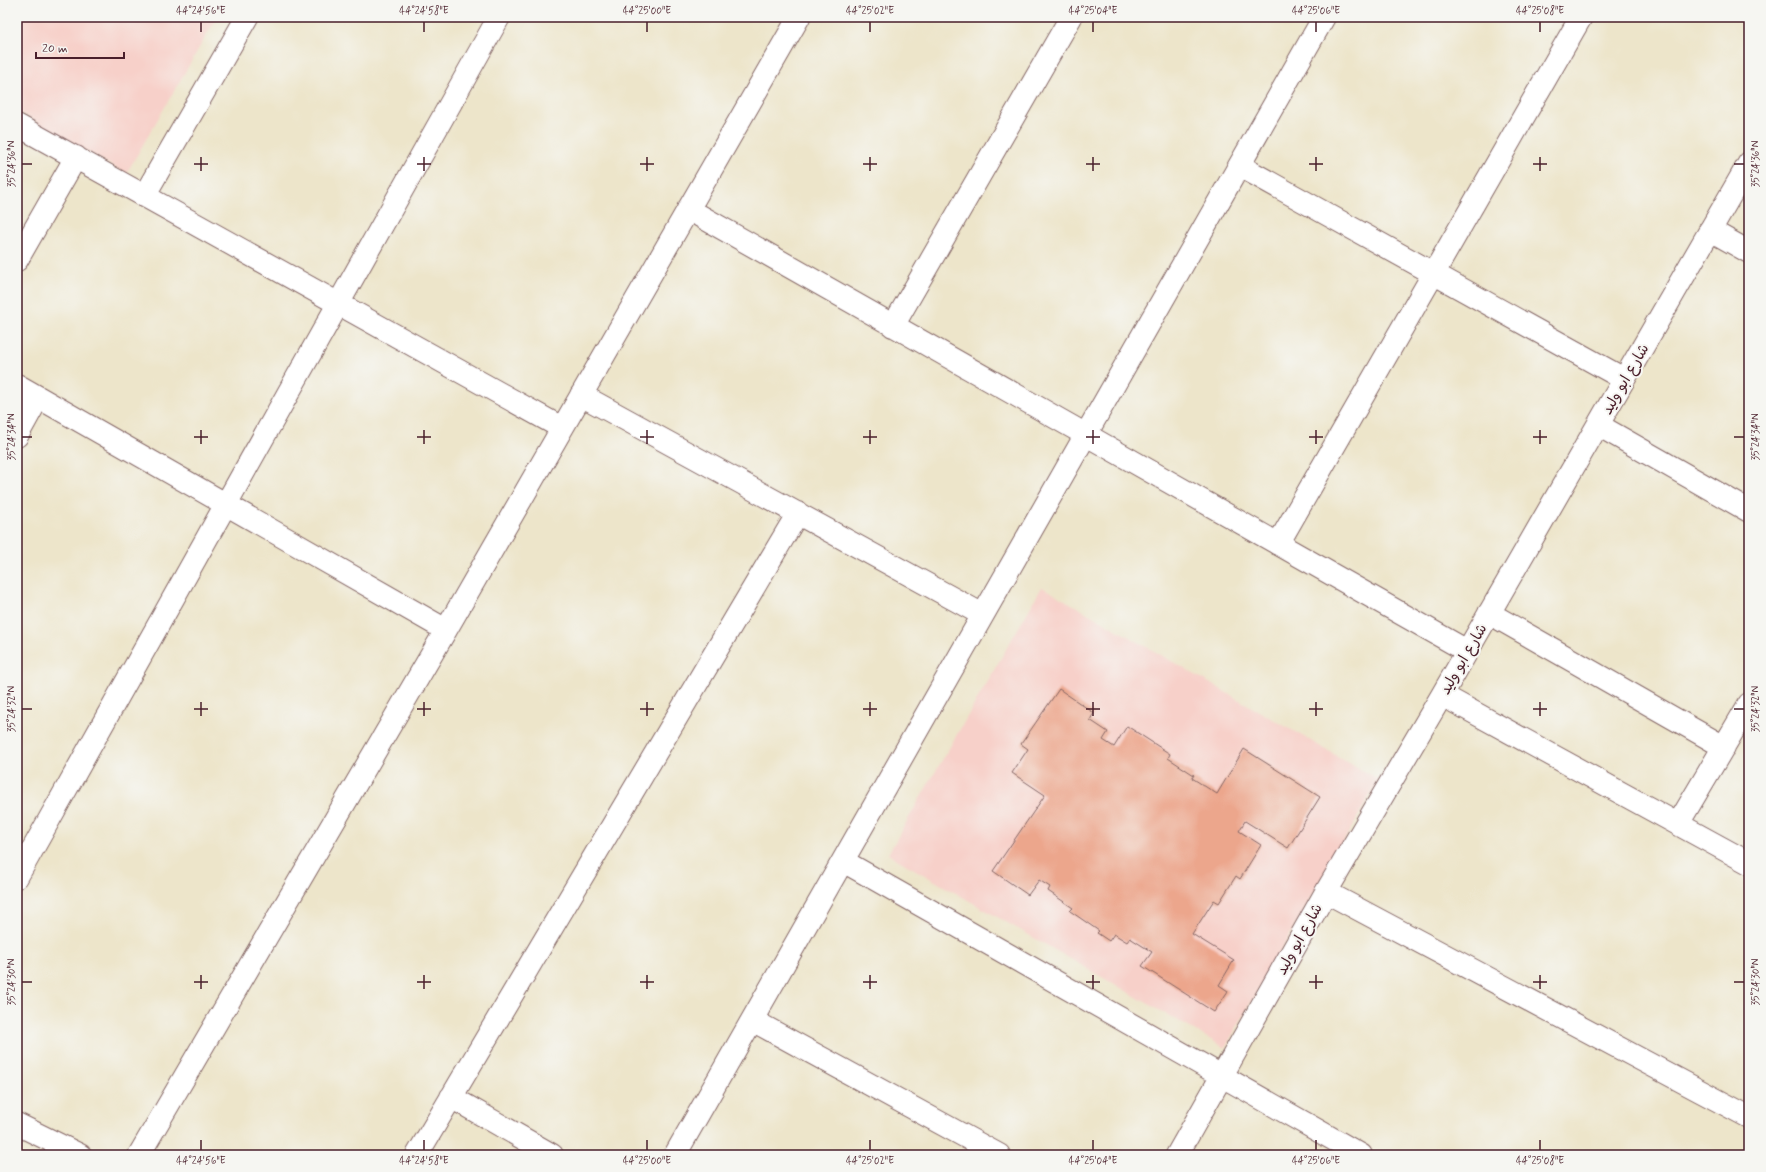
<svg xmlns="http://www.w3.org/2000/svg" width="1766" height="1172" font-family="Mynerve,'Playpen Sans Arabic',sans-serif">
  <rect width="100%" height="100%" fill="#f6f6f2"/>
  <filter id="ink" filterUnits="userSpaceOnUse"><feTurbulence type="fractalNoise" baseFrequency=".025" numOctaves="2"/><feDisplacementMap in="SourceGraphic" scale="8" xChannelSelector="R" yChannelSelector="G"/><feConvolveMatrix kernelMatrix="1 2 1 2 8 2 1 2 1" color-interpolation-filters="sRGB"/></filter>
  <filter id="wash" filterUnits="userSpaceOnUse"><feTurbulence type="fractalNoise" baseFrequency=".012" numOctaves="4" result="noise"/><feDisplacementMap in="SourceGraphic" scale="16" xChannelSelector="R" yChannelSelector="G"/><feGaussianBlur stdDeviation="0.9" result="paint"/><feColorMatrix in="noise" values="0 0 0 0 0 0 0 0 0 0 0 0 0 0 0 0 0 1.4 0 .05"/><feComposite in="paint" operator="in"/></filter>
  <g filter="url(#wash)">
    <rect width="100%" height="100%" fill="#ede5ca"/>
    <path fill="#f7d0c9" d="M 17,17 L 217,17 L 126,174 L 17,111 Z
      M 1042,587 L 1379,780 L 1225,1048 L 888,854 Z"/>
    <g id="blocks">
      <path fill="#eca68c" d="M 1059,689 L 1094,713 L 1090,720 L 1108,732 L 1103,740 L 1114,747 L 1127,726 L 1170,754 L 1168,758 L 1194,775 L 1192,778 L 1217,794 L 1244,749 L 1320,797 L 1288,848 L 1245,821 L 1239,831 L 1261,845 L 1240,879 L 1236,876 L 1219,903 L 1214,900 L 1192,934 L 1234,960 L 1219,985 L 1228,991 L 1214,1012 L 1142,966 L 1152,952 L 1130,938 L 1127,942 L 1114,934 L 1109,941 L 1097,933 L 1099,931 L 1070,911 L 1073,908 L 1048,891 L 1050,887 L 1039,880 L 1028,895 L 993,871 L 1045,795 L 1012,773 L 1028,749 L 1021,744 Z"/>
    </g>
  </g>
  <g filter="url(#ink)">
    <use href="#blocks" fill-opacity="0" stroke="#836463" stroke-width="1"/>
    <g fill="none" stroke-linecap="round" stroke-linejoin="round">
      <g stroke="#836463" stroke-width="24">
        <path id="minor" d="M 17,125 L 562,428
          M 1240,166 L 1624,379
          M 144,196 L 247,17
          M 688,209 L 1467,651
          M 1710,230 L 1749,252
          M 17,260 L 76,157
          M 893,326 L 1071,17
          M 17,385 L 446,630
          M 581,395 L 983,615
          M 1598,425 L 1749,511
          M 17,436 L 38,398
          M 1278,544 L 1581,17
          M 1489,613 L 1724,747
          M 1442,695 L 1749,863
          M 1678,824 L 1749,704
          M 843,861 L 1361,1155
          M 17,877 L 499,17
          M 1326,892 L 1749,1117
          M 752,1020 L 999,1155
          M 451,1097 L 552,1155
          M 139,1155 L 446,630 L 799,17
          M 417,1155 L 798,513
          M 675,1155 L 1324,17
          M 1177,1155 L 1326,892 L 1442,695 L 1749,163"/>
      </g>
      <g stroke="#836463" stroke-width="24">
        <path id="tertiary" d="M 17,1124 L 80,1155"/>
      </g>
      <use href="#minor" stroke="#fff" stroke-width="22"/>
      <use href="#tertiary" stroke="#fff" stroke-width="22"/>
    </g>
  </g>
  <path fill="none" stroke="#4a1f2b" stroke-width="1.5" d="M 201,22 L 201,32M 424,22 L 424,32M 647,22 L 647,32M 870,22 L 870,32M 1093,22 L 1093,32M 1316,22 L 1316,32M 1540,22 L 1540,32M 201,157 L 201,171M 424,157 L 424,171M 647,157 L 647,171M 870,157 L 870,171M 1093,157 L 1093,171M 1316,157 L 1316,171M 1540,157 L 1540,171M 22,164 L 32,164M 194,164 L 208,164M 417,164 L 431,164M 640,164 L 654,164M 863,164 L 877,164M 1086,164 L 1100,164M 1309,164 L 1323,164M 1533,164 L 1547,164M 1734,164 L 1744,164M 201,430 L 201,444M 424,430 L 424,444M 647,430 L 647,444M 870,430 L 870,444M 1093,430 L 1093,444M 1316,430 L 1316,444M 1540,430 L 1540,444M 22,437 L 32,437M 194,437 L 208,437M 417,437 L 431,437M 640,437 L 654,437M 863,437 L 877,437M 1086,437 L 1100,437M 1309,437 L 1323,437M 1533,437 L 1547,437M 1734,437 L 1744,437M 201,702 L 201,716M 424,702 L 424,716M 647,702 L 647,716M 870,702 L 870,716M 1093,702 L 1093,716M 1316,702 L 1316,716M 1540,702 L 1540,716M 22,709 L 32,709M 194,709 L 208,709M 417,709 L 431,709M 640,709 L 654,709M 863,709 L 877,709M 1086,709 L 1100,709M 1309,709 L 1323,709M 1533,709 L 1547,709M 1734,709 L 1744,709M 201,975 L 201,989M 424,975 L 424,989M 647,975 L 647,989M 870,975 L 870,989M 1093,975 L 1093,989M 1316,975 L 1316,989M 1540,975 L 1540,989M 22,982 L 32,982M 194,982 L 208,982M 417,982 L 431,982M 640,982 L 654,982M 863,982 L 877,982M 1086,982 L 1100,982M 1309,982 L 1323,982M 1533,982 L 1547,982M 1734,982 L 1744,982M 201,1140 L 201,1150M 424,1140 L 424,1150M 647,1140 L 647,1150M 870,1140 L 870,1150M 1093,1140 L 1093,1150M 1316,1140 L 1316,1150M 1540,1140 L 1540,1150"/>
  <g text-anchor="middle" stroke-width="4" stroke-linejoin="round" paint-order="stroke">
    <g font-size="15" fill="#4a1f2b" stroke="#f6f6f2">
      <text transform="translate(1625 379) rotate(-60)" y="5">شارع ابو وليد</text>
      <text transform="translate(1463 659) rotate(-60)" y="5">شارع ابو وليد</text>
      <text transform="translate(1299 939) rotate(-61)" y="5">شارع ابو وليد</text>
    </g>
  </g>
  <rect width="1766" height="1172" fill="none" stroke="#f6f6f2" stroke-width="44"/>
  <path d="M36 52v6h88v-6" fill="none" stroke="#4a1f2b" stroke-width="2"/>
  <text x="42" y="52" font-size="12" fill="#4a1f2b" stroke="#f6f6f2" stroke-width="3" paint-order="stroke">20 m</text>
  <rect x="22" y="22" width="1722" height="1128" fill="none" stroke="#4a1f2b" stroke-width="1.5"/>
  <g font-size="10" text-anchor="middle" fill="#4a1f2b">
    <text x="201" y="14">44°24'56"E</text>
    <text x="424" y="14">44°24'58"E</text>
    <text x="647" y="14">44°25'00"E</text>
    <text x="870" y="14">44°25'02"E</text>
    <text x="1093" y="14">44°25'04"E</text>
    <text x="1316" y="14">44°25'06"E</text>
    <text x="1540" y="14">44°25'08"E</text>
    <text transform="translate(11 164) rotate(-90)" y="4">35°24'36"N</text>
    <text transform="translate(1755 164) rotate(-90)" y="4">35°24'36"N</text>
    <text transform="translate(11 437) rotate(-90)" y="4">35°24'34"N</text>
    <text transform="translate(1755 437) rotate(-90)" y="4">35°24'34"N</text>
    <text transform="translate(11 709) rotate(-90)" y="4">35°24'32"N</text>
    <text transform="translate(1755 709) rotate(-90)" y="4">35°24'32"N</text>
    <text transform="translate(11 982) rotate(-90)" y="4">35°24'30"N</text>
    <text transform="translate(1755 982) rotate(-90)" y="4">35°24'30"N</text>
    <text x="201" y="1164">44°24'56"E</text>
    <text x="424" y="1164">44°24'58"E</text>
    <text x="647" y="1164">44°25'00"E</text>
    <text x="870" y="1164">44°25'02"E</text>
    <text x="1093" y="1164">44°25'04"E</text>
    <text x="1316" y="1164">44°25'06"E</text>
    <text x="1540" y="1164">44°25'08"E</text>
  </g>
</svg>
